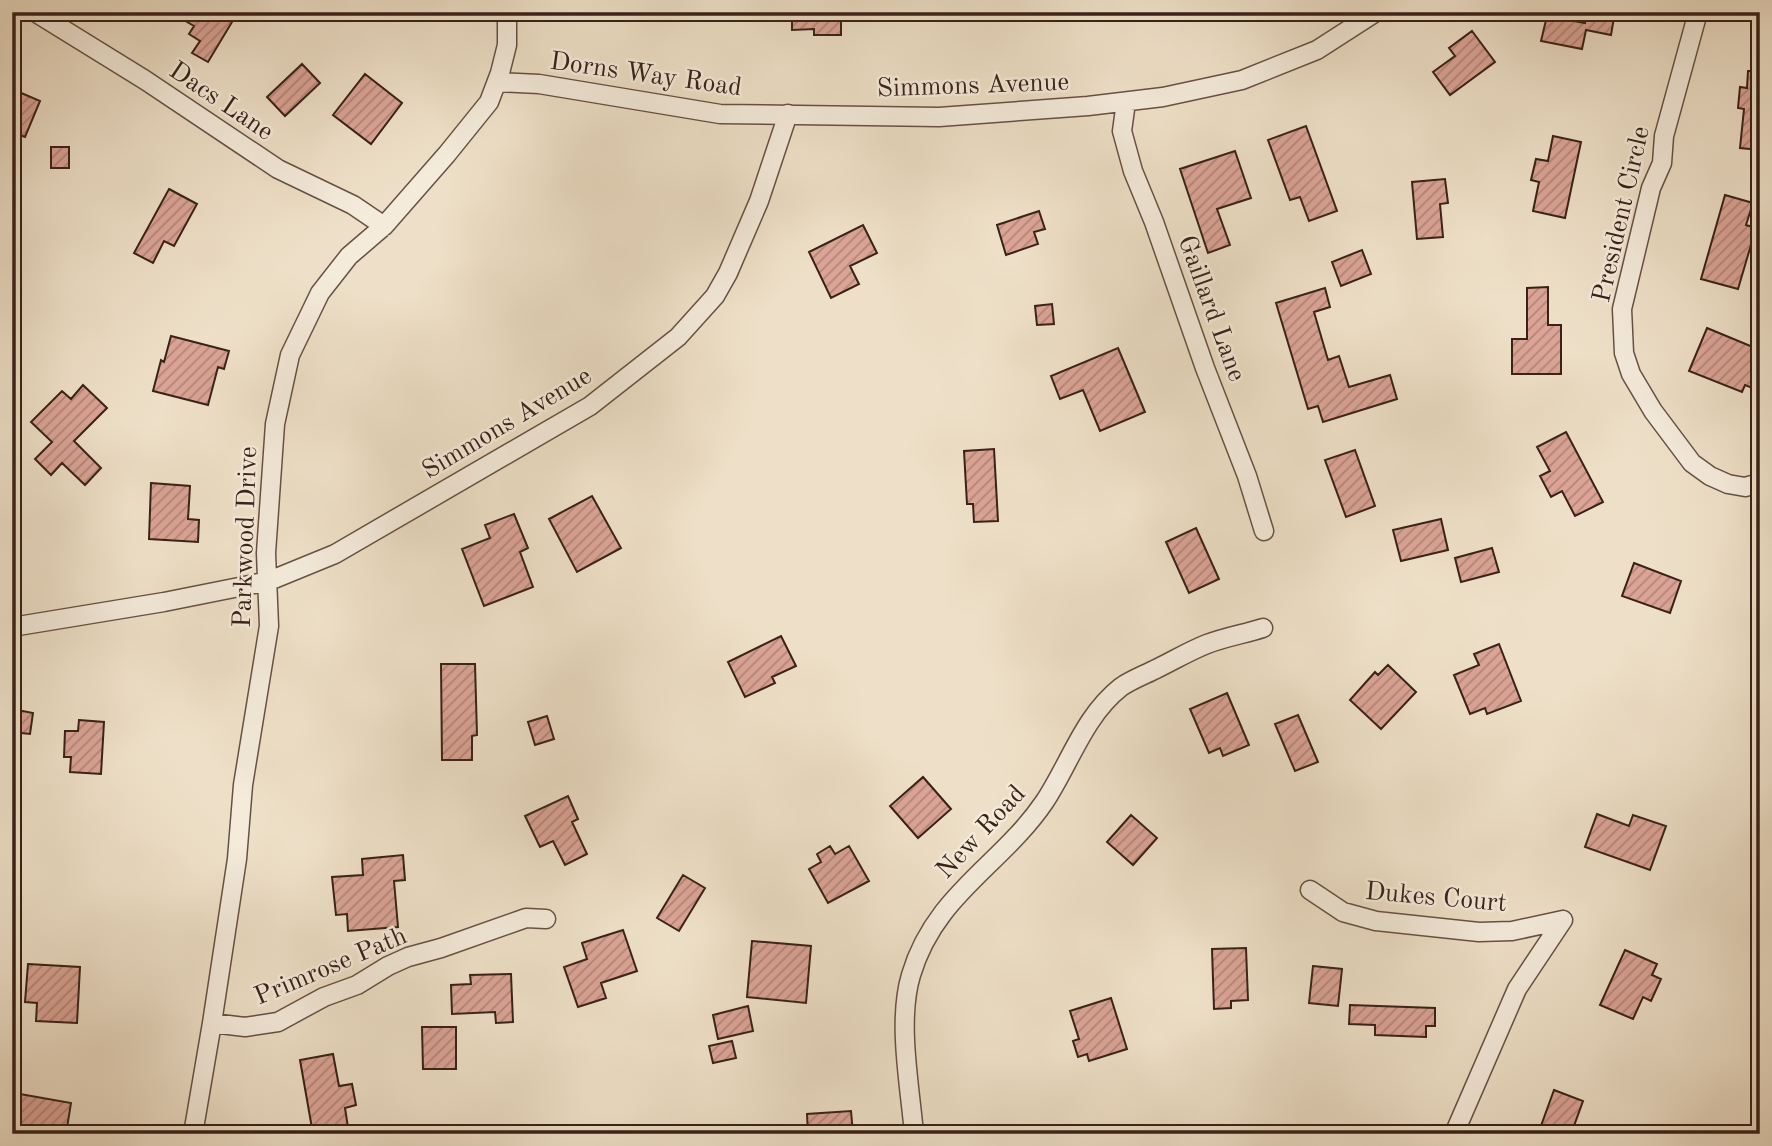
<svg xmlns="http://www.w3.org/2000/svg" width="1772" height="1146" font-family="'Old Standard TT',serif">
  <defs>
    <pattern id="building-hatch" width="6" height="6" patternUnits="userSpaceOnUse" patternTransform="scale(1.75)"><rect width="6" height="6" fill="#dba496"/><path d="M-1 1l2-2M0 6l6-6M5 7l2-2" fill="none" stroke="#b38579"/></pattern>
  </defs>
  <rect width="100%" height="100%" fill="#eee0c8"/>
  <filter id="stains"><feTurbulence type="fractalNoise" baseFrequency=".00286" numOctaves="4"/><feColorMatrix values="0 0 0 0 .2 0 0 0 0 .09 0 0 0 0 .02 0 0 0 .5 -.17"/></filter>
  <radialGradient id="worn" r=".72"><stop offset=".6" stop-color="#630" stop-opacity="0"/><stop offset="1" stop-color="#630" stop-opacity=".3"/></radialGradient>
  <path fill="url(#building-hatch)" stroke="#392118" stroke-width="2" d="M 170,12 L 238,12 L 208,62 L 192,53 L 200,41 L 189,34 L 194,26 Z
    M 792,12 L 841,12 L 841,35 L 814,35 L 814,29 L 792,30 Z
    M 1587,12 L 1615,12 L 1611,35 L 1586,30 L 1582,49 L 1541,41 L 1547,16 L 1585,23 Z
    M 1472,31 L 1495,62 L 1450,95 L 1433,72 L 1455,56 L 1449,48 Z
    M 302,64 L 320,83 L 285,116 L 267,97 Z
    M 1748,71 L 1760,71 L 1760,150 L 1740,148 L 1744,109 L 1738,108 L 1740,87 L 1747,88 Z
    M 365,74 L 402,103 L 371,144 L 333,115 Z
    M 12,89 L 40,101 L 25,137 L 12,132 Z
    M 1306,126 L 1337,211 L 1309,221 L 1300,197 L 1290,200 L 1268,140 Z
    M 1553,136 L 1581,142 L 1565,218 L 1533,211 L 1539,182 L 1531,180 L 1536,159 L 1548,161 Z
    M 51,147 L 69,147 L 69,168 L 51,168 Z
    M 1235,151 L 1251,198 L 1217,209 L 1230,245 L 1208,253 L 1180,169 Z
    M 1445,179 L 1448,203 L 1440,204 L 1443,237 L 1417,239 L 1412,182 Z
    M 169,189 L 197,204 L 174,246 L 164,241 L 153,263 L 134,253 Z
    M 1725,195 L 1753,203 L 1746,225 L 1756,228 L 1738,289 L 1701,279 Z
    M 1039,211 L 1045,229 L 1034,232 L 1038,244 L 1006,255 L 997,225 Z
    M 863,225 L 877,253 L 850,266 L 859,284 L 831,298 L 809,252 Z
    M 1362,250 L 1371,274 L 1341,286 L 1332,262 Z
    M 1548,287 L 1548,325 L 1561,325 L 1561,374 L 1512,374 L 1512,339 L 1527,339 L 1527,288 Z
    M 1325,288 L 1330,307 L 1314,312 L 1328,360 L 1339,356 L 1349,387 L 1390,375 L 1397,399 L 1323,422 L 1318,406 L 1308,409 L 1276,303 Z
    M 1052,304 L 1054,324 L 1037,325 L 1035,306 Z
    M 1707,328 L 1760,350 L 1760,391 L 1745,385 L 1742,392 L 1689,371 Z
    M 171,336 L 229,351 L 224,369 L 218,367 L 208,405 L 153,391 L 161,360 L 164,362 Z
    M 1118,348 L 1145,412 L 1100,431 L 1083,390 L 1060,399 L 1051,376 Z
    M 83,385 L 107,408 L 74,441 L 101,468 L 85,485 L 62,463 L 51,475 L 35,459 L 52,442 L 31,422 L 62,391 L 71,399 Z
    M 1566,432 L 1603,502 L 1575,516 L 1562,491 L 1551,497 L 1540,476 L 1550,471 L 1537,447 Z
    M 994,449 L 998,521 L 974,522 L 973,504 L 967,504 L 964,451 Z
    M 1355,450 L 1375,506 L 1346,517 L 1325,460 Z
    M 151,483 L 190,486 L 188,519 L 199,520 L 198,542 L 149,539 Z
    M 592,496 L 621,548 L 577,572 L 549,519 Z
    M 514,514 L 528,548 L 520,552 L 533,587 L 484,606 L 462,549 L 490,538 L 485,525 Z
    M 1441,519 L 1448,550 L 1401,561 L 1393,530 Z
    M 1196,528 L 1219,579 L 1189,593 L 1166,542 Z
    M 1492,548 L 1499,572 L 1461,582 L 1455,558 Z
    M 1634,563 L 1681,581 L 1670,613 L 1622,596 Z
    M 781,636 L 796,666 L 772,677 L 775,683 L 745,697 L 728,662 Z
    M 1499,644 L 1521,701 L 1487,714 L 1485,708 L 1470,714 L 1454,675 L 1479,665 L 1474,654 Z
    M 441,664 L 475,664 L 477,735 L 472,736 L 472,760 L 442,760 Z
    M 1388,665 L 1416,692 L 1381,729 L 1350,700 L 1375,672 L 1378,675 Z
    M 1227,693 L 1249,745 L 1223,756 L 1220,748 L 1209,753 L 1190,709 Z
    M 12,709 L 33,713 L 30,734 L 12,732 Z
    M 1298,715 L 1318,762 L 1295,771 L 1275,724 Z
    M 547,716 L 554,739 L 535,745 L 528,722 Z
    M 79,720 L 104,722 L 101,774 L 70,772 L 71,757 L 64,757 L 65,731 L 78,731 Z
    M 923,777 L 951,809 L 918,838 L 890,806 Z
    M 568,796 L 578,819 L 572,822 L 587,854 L 565,865 L 553,841 L 540,847 L 525,816 Z
    M 1597,814 L 1629,826 L 1633,815 L 1666,826 L 1650,870 L 1585,847 Z
    M 1131,815 L 1157,838 L 1133,865 L 1107,842 Z
    M 830,846 L 835,854 L 849,846 L 869,881 L 828,903 L 809,869 L 821,862 L 817,854 Z
    M 403,855 L 405,880 L 394,881 L 398,927 L 348,931 L 347,914 L 336,915 L 332,877 L 363,875 L 362,859 Z
    M 683,875 L 705,888 L 679,931 L 657,918 Z
    M 623,930 L 637,971 L 601,983 L 606,998 L 578,1007 L 564,967 L 587,959 L 582,943 Z
    M 752,941 L 811,946 L 806,1003 L 747,997 Z
    M 1246,948 L 1248,1000 L 1231,1001 L 1231,1008 L 1214,1009 L 1212,949 Z
    M 1625,950 L 1657,964 L 1652,975 L 1661,979 L 1651,1001 L 1643,997 L 1633,1019 L 1600,1005 Z
    M 28,964 L 80,967 L 77,1023 L 36,1021 L 37,1003 L 25,1002 Z
    M 1313,966 L 1342,969 L 1338,1006 L 1309,1003 Z
    M 511,974 L 513,1022 L 496,1023 L 495,1012 L 452,1014 L 451,985 L 471,984 L 470,975 Z
    M 1111,998 L 1127,1049 L 1089,1061 L 1087,1054 L 1078,1057 L 1073,1041 L 1079,1039 L 1070,1011 Z
    M 1350,1005 L 1435,1008 L 1435,1026 L 1426,1026 L 1426,1037 L 1375,1035 L 1375,1025 L 1349,1024 Z
    M 748,1006 L 753,1031 L 718,1039 L 713,1015 Z
    M 422,1027 L 456,1027 L 456,1069 L 423,1069 Z
    M 732,1041 L 736,1058 L 713,1063 L 709,1046 Z
    M 333,1054 L 339,1086 L 352,1084 L 356,1105 L 345,1108 L 349,1134 L 313,1134 L 300,1060 Z
    M 1554,1090 L 1583,1101 L 1571,1134 L 1538,1134 Z
    M 20,1094 L 71,1103 L 66,1134 L 13,1134 Z
    M 851,1111 L 853,1134 L 808,1134 L 807,1114 Z"/>
  <g fill="none" stroke-linecap="round" stroke-linejoin="round">
    <g stroke="#665144" stroke-width="21">
      <path id="minor" d="M 35,12 L 145,80 L 278,169 L 353,205 L 384,226
        M 1698,12 L 1664,136 L 1662,163 L 1651,188 L 1622,309 L 1624,353 L 1631,374 L 1653,411 L 1692,463 L 1710,476 L 1728,484 L 1745,487 L 1760,483
        M 497,82 L 539,84 L 720,114 L 939,117 L 1088,106 L 1163,97 L 1242,80 L 1317,50 L 1376,12
        M 1126,102 L 1122,131 L 1133,171 L 1154,222 L 1205,368 L 1247,476 L 1264,531
        M 12,627 L 164,602 L 269,581 L 335,554 L 590,406 L 678,337 L 715,296 L 728,273 L 759,201 L 788,114
        M 1310,890 L 1343,912 L 1376,921 L 1479,932 L 1512,931 L 1563,920
        M 212,1023 L 245,1027 L 278,1022 L 324,997 L 357,985 L 388,966 L 408,957 L 441,948 L 526,918 L 546,919
        M 193,1134 L 212,1023 L 237,859 L 243,785 L 269,626 L 266,553 L 275,424 L 290,355 L 320,293 L 349,256 L 384,226 L 447,154 L 489,102 L 500,73 L 507,45 L 507,12
        M 914,1134 C 910,1086 897,1021 911,975 C 935,894 1001,866 1045,801 C 1070,763 1084,716 1121,687 C 1131,680 1144,675 1154,670 C 1171,662 1189,651 1207,644 C 1225,637 1244,634 1263,628
        M 1454,1134 L 1517,989 L 1563,920"/>
    </g>
    <use href="#minor" stroke="#f4ebdb" stroke-width="18"/>
  </g>
  <g text-anchor="middle" stroke-width="5" stroke-linejoin="round" paint-order="stroke">
    <g font-size="26" fill="#392118" stroke="#f4ebdb">
      <text transform="translate(646 73) rotate(8)" y="9">Dorns Way Road</text>
      <text transform="translate(973 84) rotate(-2)" y="9">Simmons Avenue</text>
      <text transform="translate(222 100) rotate(34)" y="9">Dacs Lane</text>
      <text transform="translate(1620 214) rotate(-77)" y="9">President Circle</text>
      <text transform="translate(1213 308) rotate(70)" y="9">Gaillard Lane</text>
      <text transform="translate(506 422) rotate(-31)" y="9">Simmons Avenue</text>
      <text transform="translate(244 537) rotate(-88)" y="9">Parkwood Drive</text>
      <text transform="translate(980 831) rotate(-47)" y="9">New Road</text>
      <text transform="translate(1436 896) rotate(5)" y="9">Dukes Court</text>
      <text transform="translate(330 965) rotate(-23)" y="9">Primrose Path</text>
    </g>
  </g>
  <rect width="1772" height="1146" fill="none" stroke="#eee0c8" stroke-width="42"/>
  <rect x="14" y="14" width="1744" height="1118" fill="none" stroke="#392118" stroke-width="3.5"/>
  <rect x="21" y="21" width="1730" height="1104" fill="none" stroke="#392118" stroke-width="2"/>
  <rect width="100%" height="100%" filter="url(#stains)"/>
  <rect width="100%" height="100%" fill="url(#worn)"/>
</svg>
